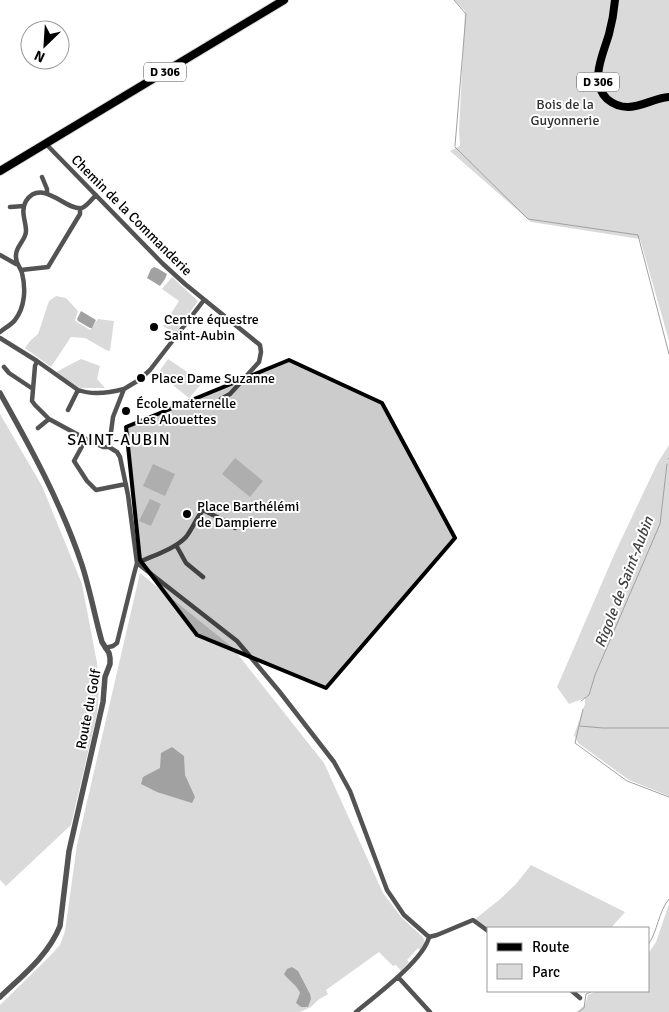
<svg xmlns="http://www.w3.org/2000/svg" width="669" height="1012" font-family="Signika,sans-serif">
  <rect width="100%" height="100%" fill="#fff"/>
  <path fill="#dadada" d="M 454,0 L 669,0 L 669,341 L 640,239 L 531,222 L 450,151 L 460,146 L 459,131 L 465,11 Z
    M 172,277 L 198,301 L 175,333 L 163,326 L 179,301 L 162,289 Z
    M 56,296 L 66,298 L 78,311 L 75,320 L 77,322 L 90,330 L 98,319 L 114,321 L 110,351 L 106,350 L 85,338 L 71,337 L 51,367 L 25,348 L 30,341 L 38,334 L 49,301 Z
    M 81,359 L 100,366 L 97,379 L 105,388 L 80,388 L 74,385 L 56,372 Z
    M 168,359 L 199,380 L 202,383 L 189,398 L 169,382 L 159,372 Z
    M 0,414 L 42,486 L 82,584 L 97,663 L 99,690 L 97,714 L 71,825 L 6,886 L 0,880 Z
    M 669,445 L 669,796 L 629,780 L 578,743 L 574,735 L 585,704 L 585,698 L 569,704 L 557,687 L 614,555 L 657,464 Z
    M 235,458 L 263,481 L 250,497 L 222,474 Z
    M 153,464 L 175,474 L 165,496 L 143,486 Z
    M 150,499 L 161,504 L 151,526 L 139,521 Z
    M 140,573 L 232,647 L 324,763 L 383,893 L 402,918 L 423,937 L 425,943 L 420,950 L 418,948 L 407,960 L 409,962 L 401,971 L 396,965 L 393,966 L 379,952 L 326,990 L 328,994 L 318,1000 L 311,1007 L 300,1012 L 0,1012 L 0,1005 L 47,959 L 60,945 L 65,931 L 77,845 Z
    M 531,865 L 625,912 L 611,928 L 488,928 L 474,920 L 499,900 L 516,884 Z
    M 669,904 L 669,1012 L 576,1012 L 585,1005 L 588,995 L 597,991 L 648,991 L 648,954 L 656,942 Z"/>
  <path fill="#a1a1a1" d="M 154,267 L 157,268 L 167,274 L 165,279 L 160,286 L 147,278 L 151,269 Z
    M 81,311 L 96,320 L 92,328 L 90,328 L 78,321 L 77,319 Z
    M 172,747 L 184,756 L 185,775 L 195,797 L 192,803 L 157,792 L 141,784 L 143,777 L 160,768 L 161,753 Z
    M 292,967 L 298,971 L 310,994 L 311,999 L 308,1007 L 301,1007 L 296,1003 L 300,993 C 297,985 289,981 284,974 L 287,969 Z"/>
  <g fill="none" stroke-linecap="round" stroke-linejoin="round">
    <path stroke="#a1a1a1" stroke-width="1" d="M 454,0 L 466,14 L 455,146
      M 455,147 L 528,219 L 638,235 L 669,354
      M 668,459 L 669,458
      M 581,701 L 589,695 L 595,675 L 660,524 L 667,464
      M 583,709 L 575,743 L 627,781 L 669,797
      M 580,726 L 603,728 L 669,728
      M 648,945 C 658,931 658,912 669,899
      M 579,1012 L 584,1008 L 586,994 L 593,991"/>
    <g stroke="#dbdbdb" stroke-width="10">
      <path id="primary" d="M 615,0 C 614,12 612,23 609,34 C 603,55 589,81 607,99 C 613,104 621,107 628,107 C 642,107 654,98 669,97
        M 0,171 L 284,0"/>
    </g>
    <path stroke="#535353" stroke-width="4.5" d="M 46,144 L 162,263 L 185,284 L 260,345 L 261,352 L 259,362 L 230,394 L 221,399
      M 42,177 L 47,189 L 47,194
      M 10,207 L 24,206
      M 0,255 L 16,264
      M 21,270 L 48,267 L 80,214 L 80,208
      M 0,332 C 5,328 11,325 15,320 C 25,307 26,289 22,273 C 20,266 15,263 16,255 C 16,246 26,240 26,231 C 26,221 20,211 26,201 C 42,177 67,212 82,208 C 87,206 92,199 96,195
      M 0,338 L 37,361 L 78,390 C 92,395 109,393 124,389
      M 37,361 L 35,366 L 32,401 L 35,405 L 49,419 L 86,439 L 103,447 L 109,447
      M 4,367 L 9,373 L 33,389
      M 68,410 L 78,390
      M 38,428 L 49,419
      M 86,439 L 74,461 L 87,481 L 96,490 L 126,484
      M 176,545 L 186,563 L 203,577
      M 137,563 L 237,641 L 279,691 L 334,762 L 350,791 L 387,890 L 404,915 L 429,937
      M 137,563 C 152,556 175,549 186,537 C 192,529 196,519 203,510 L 225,521 L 235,528
      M 105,648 L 113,646 L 117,643 L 134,574 L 137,563 L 128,495 L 120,457 L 117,452 L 109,447 L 113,417 L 124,389 L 139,380 L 150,370 L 204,300
      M 429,937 L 437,935 L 473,920 L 488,931
      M 398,977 L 430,1012
      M 572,991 L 580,998
      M 356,1012 C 374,997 424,960 429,937"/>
    <path stroke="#535353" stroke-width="5.5" d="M 0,393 C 31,448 62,505 82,565 C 90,590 95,617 102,642 L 109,653 L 110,658 L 110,664 L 105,677 L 103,702 L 69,851 L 60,926 C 48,956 22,976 0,997"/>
    <use href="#primary" stroke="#000" stroke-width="8"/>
  </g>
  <path fill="#000" fill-opacity="0.2" stroke="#000" stroke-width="4" stroke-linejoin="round" d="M 289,360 L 382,403 L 455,538 L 326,688 L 197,635 L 140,560 L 126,427 Z"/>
  <g fill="#000" stroke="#fff" stroke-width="2">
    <circle cx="154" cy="327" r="5"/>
    <circle cx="141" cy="378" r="5"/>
    <circle cx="126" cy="411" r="5"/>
    <circle cx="187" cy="514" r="5"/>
  </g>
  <g text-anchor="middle" stroke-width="4" stroke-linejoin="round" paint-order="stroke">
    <g fill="#fff" stroke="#4c4c4c" stroke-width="1">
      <rect x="144" y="62.5" width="42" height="19" rx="4"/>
      <rect x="577" y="72.5" width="42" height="19" rx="4"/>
    </g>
    <g font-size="12" font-weight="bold" fill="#000">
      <text x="165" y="76">D 306</text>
      <text x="598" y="86">D 306</text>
    </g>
    <g font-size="14" fill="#313131" stroke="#fff">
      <text x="565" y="109">Bois de la<tspan x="565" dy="16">Guyonnerie</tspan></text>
    </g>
    <g font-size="14" fill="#000" stroke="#fff">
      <text transform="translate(132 215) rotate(45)" y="5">Chemin de la Commanderie</text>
      <text transform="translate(88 709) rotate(-79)" y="5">Route du Golf</text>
    </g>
    <g font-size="14" fill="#000" stroke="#fff" text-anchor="start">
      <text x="164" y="324">Centre équestre<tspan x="164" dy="16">Saint-Aubin</tspan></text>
      <text x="151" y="383">Place Dame Suzanne</text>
      <text x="136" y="408">École maternelle<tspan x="136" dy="16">Les Alouettes</tspan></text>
      <text x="197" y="511">Place Barthélémi<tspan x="197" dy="16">de Dampierre</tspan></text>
    </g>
    <g font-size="15" font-style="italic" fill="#424242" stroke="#fff">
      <text transform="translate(624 582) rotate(-69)" y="5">Rigole de Saint-Aubin</text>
    </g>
    <g font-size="16" letter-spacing="1" fill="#000" stroke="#fff">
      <text x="119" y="445">SAINT-AUBIN</text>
    </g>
  </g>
  <rect x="487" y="927" width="162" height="65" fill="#ffffff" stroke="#999999"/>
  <rect x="497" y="943" width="25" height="8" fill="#000000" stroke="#999999"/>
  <text x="532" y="952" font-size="15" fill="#000000">Route</text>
  <rect x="497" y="964" width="25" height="15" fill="#dadada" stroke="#999999"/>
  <text x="532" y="977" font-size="15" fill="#000000">Parc</text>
  <g transform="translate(45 45) rotate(205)"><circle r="24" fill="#ffffff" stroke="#999999"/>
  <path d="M0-4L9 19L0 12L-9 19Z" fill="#000000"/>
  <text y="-8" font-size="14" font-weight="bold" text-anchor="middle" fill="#000000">N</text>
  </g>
</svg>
